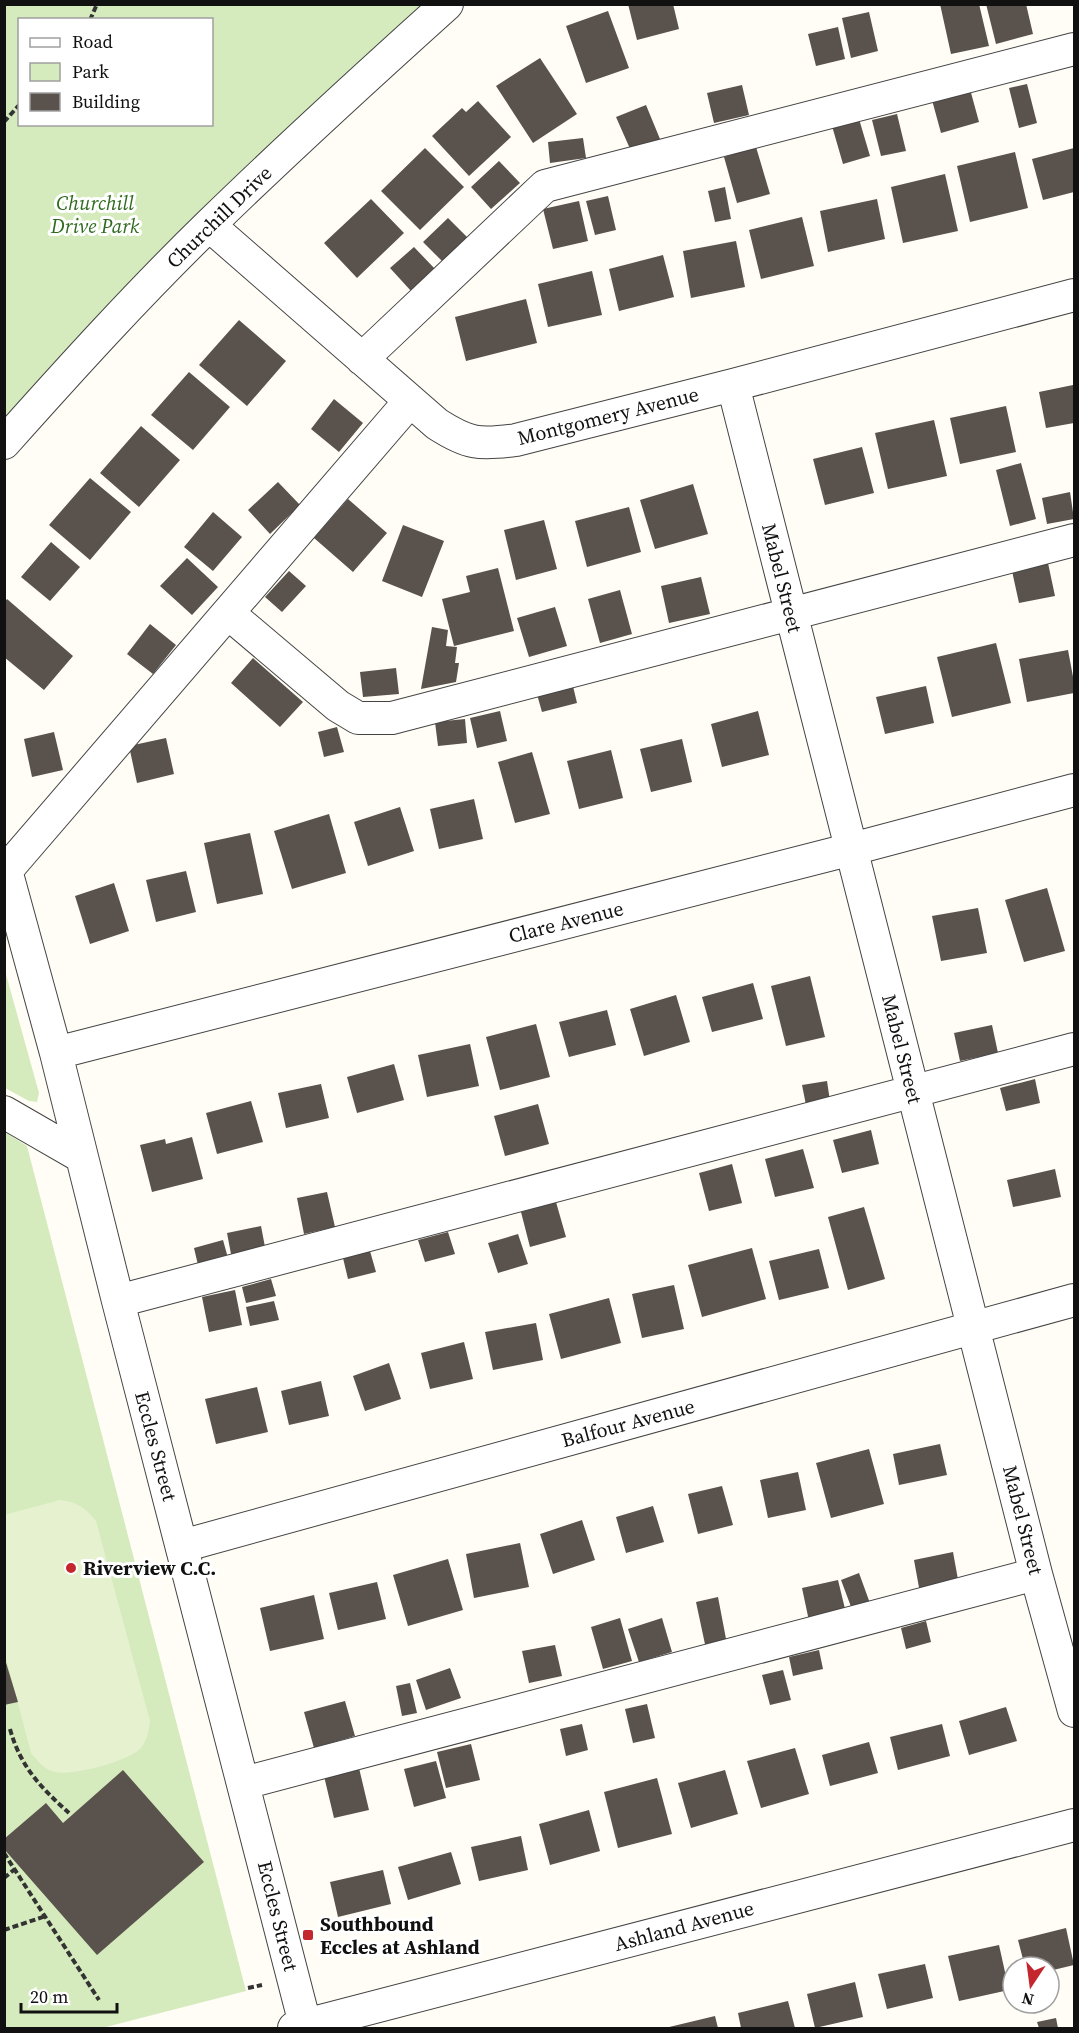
<svg xmlns="http://www.w3.org/2000/svg" width="1079" height="2033" font-family="'Source Serif 4',serif">
  <rect width="100%" height="100%" fill="#fffdf5"/>
  <path fill="#d5ebbd" fill-rule="evenodd" d="M 5,5 L 447,5 L 5,443 ZM 20,20 L 212,20 L 212,124 L 20,124 Z
    M 4,967 L 39,1093 L 37,1102 L 29,1101 L 5,1088 Z
    M 5,1132 L 27,1146 L 246,1991 L 102,2028 L 5,2028 Z"/>
  <path fill="#e6f2cf" d="M 60,1500 C 77,1502 86,1508 96,1521 L 150,1721 C 149,1731 147,1740 141,1748 C 130,1761 68,1778 52,1771 C 43,1768 37,1760 31,1753 L 5,1654 L 4,1515 Z"/>
  <path fill="#5a524d" d="M 628,4 L 673,4 L 679,29 L 637,40 Z
    M 940,4 L 979,4 L 989,46 L 951,54 Z
    M 986,4 L 1026,4 L 1033,34 L 996,44 Z
    M 608,11 L 629,68 L 586,83 L 566,26 Z
    M 869,12 L 878,51 L 851,58 L 842,18 Z
    M 838,27 L 845,59 L 816,66 L 808,34 Z
    M 540,58 L 577,114 L 533,143 L 496,86 Z
    M 1027,84 L 1037,123 L 1019,128 L 1009,88 Z
    M 742,85 L 749,115 L 714,123 L 707,93 Z
    M 970,89 L 979,122 L 941,133 L 932,100 Z
    M 478,101 L 511,137 L 469,176 L 432,136 L 462,108 L 466,112 Z
    M 646,105 L 660,139 L 631,151 L 616,117 Z
    M 897,114 L 906,151 L 881,156 L 872,120 Z
    M 859,119 L 870,156 L 843,164 L 832,126 Z
    M 583,138 L 586,158 L 550,163 L 548,142 Z
    M 756,147 L 770,194 L 737,203 L 724,157 Z
    M 425,148 L 464,187 L 420,230 L 381,191 Z
    M 1074,148 L 1074,192 L 1043,200 L 1032,159 Z
    M 1015,152 L 1028,208 L 970,222 L 957,166 Z
    M 499,161 L 520,183 L 491,209 L 471,187 Z
    M 945,174 L 958,231 L 903,243 L 891,187 Z
    M 725,187 L 731,219 L 715,222 L 708,191 Z
    M 608,196 L 616,230 L 595,235 L 586,201 Z
    M 371,199 L 404,233 L 357,278 L 324,243 Z
    M 877,199 L 885,239 L 828,252 L 820,211 Z
    M 579,201 L 588,241 L 553,249 L 543,209 Z
    M 802,217 L 814,266 L 761,279 L 749,230 Z
    M 448,218 L 468,238 L 443,262 L 423,242 Z
    M 736,241 L 745,287 L 691,298 L 683,251 Z
    M 414,247 L 435,269 L 411,291 L 390,268 Z
    M 663,255 L 674,297 L 619,311 L 609,269 Z
    M 592,271 L 602,315 L 548,327 L 538,284 Z
    M 526,299 L 537,343 L 466,361 L 455,317 Z
    M 239,320 L 286,361 L 247,406 L 199,365 Z
    M 189,372 L 230,407 L 193,450 L 151,415 Z
    M 1073,385 L 1074,423 L 1046,428 L 1039,392 Z
    M 334,399 L 363,423 L 339,452 L 311,429 Z
    M 1006,406 L 1016,452 L 960,464 L 950,418 Z
    M 934,420 L 947,476 L 888,489 L 875,433 Z
    M 141,426 L 180,460 L 139,507 L 100,473 Z
    M 862,447 L 874,493 L 825,505 L 813,459 Z
    M 1021,463 L 1036,519 L 1010,526 L 996,470 Z
    M 90,478 L 131,512 L 90,560 L 49,525 Z
    M 278,482 L 300,505 L 270,534 L 248,510 Z
    M 693,484 L 708,534 L 655,549 L 640,500 Z
    M 1070,492 L 1074,519 L 1047,524 L 1042,498 Z
    M 348,499 L 387,533 L 353,572 L 314,538 Z
    M 629,507 L 641,552 L 587,567 L 575,521 Z
    M 213,512 L 242,537 L 213,571 L 184,547 Z
    M 544,520 L 557,569 L 516,580 L 504,530 Z
    M 403,525 L 444,541 L 422,597 L 382,581 Z
    M 51,542 L 80,567 L 50,601 L 21,577 Z
    M 187,558 L 218,587 L 192,615 L 160,586 Z
    M 1048,563 L 1055,596 L 1019,603 L 1012,571 Z
    M 498,568 L 514,631 L 454,646 L 442,599 L 470,592 L 466,576 Z
    M 289,571 L 306,586 L 282,612 L 265,597 Z
    M 701,577 L 710,614 L 669,623 L 661,586 Z
    M 620,590 L 632,634 L 600,643 L 588,599 Z
    M 7,599 L 73,656 L 44,690 L 4,657 L 4,603 Z
    M 555,607 L 567,646 L 529,657 L 517,618 Z
    M 150,624 L 176,645 L 153,674 L 127,654 Z
    M 432,627 L 448,630 L 446,646 L 457,647 L 455,663 L 459,663 L 456,682 L 421,689 Z
    M 996,643 L 1011,703 L 952,717 L 937,657 Z
    M 1068,650 L 1074,682 L 1074,693 L 1027,702 L 1019,659 Z
    M 253,658 L 303,702 L 280,727 L 231,683 Z
    M 396,668 L 399,694 L 363,697 L 360,672 Z
    M 572,682 L 577,703 L 542,712 L 536,691 Z
    M 926,686 L 934,723 L 885,734 L 876,697 Z
    M 500,711 L 507,741 L 477,748 L 470,718 Z
    M 758,711 L 769,755 L 722,767 L 711,724 Z
    M 465,719 L 467,743 L 438,746 L 435,722 Z
    M 337,727 L 344,752 L 324,757 L 318,732 Z
    M 54,732 L 63,770 L 32,777 L 24,739 Z
    M 166,738 L 174,774 L 137,783 L 129,746 Z
    M 682,739 L 692,782 L 651,792 L 640,749 Z
    M 611,750 L 623,798 L 579,809 L 567,761 Z
    M 532,752 L 550,814 L 515,823 L 498,762 Z
    M 474,799 L 483,839 L 439,849 L 430,809 Z
    M 400,807 L 414,851 L 368,866 L 354,822 Z
    M 329,814 L 346,873 L 292,889 L 274,831 Z
    M 250,833 L 263,894 L 217,904 L 204,843 Z
    M 186,871 L 196,912 L 156,922 L 146,880 Z
    M 114,883 L 129,931 L 90,944 L 75,896 Z
    M 1047,888 L 1065,951 L 1024,962 L 1005,900 Z
    M 978,908 L 987,953 L 941,961 L 932,916 Z
    M 810,976 L 825,1037 L 786,1046 L 771,986 Z
    M 753,983 L 763,1019 L 712,1032 L 702,997 Z
    M 676,995 L 690,1042 L 644,1056 L 630,1009 Z
    M 607,1010 L 616,1045 L 569,1057 L 559,1022 Z
    M 536,1024 L 550,1077 L 500,1090 L 486,1037 Z
    M 992,1025 L 998,1053 L 960,1061 L 954,1033 Z
    M 470,1044 L 479,1086 L 427,1097 L 418,1055 Z
    M 394,1064 L 404,1100 L 357,1113 L 347,1077 Z
    M 1035,1079 L 1040,1103 L 1006,1111 L 1000,1088 Z
    M 827,1081 L 830,1101 L 806,1105 L 802,1085 Z
    M 321,1084 L 329,1118 L 286,1128 L 278,1093 Z
    M 251,1101 L 263,1142 L 217,1154 L 206,1113 Z
    M 538,1104 L 549,1144 L 505,1156 L 494,1116 Z
    M 871,1130 L 879,1164 L 842,1173 L 833,1140 Z
    M 192,1137 L 203,1179 L 152,1192 L 140,1145 L 165,1139 L 166,1144 Z
    M 803,1149 L 814,1188 L 775,1197 L 765,1159 Z
    M 732,1164 L 742,1203 L 709,1211 L 699,1173 Z
    M 1055,1169 L 1061,1197 L 1013,1207 L 1007,1180 Z
    M 327,1192 L 335,1227 L 304,1234 L 297,1198 Z
    M 556,1202 L 566,1237 L 530,1247 L 521,1212 Z
    M 864,1207 L 885,1279 L 848,1290 L 828,1217 Z
    M 261,1226 L 265,1247 L 231,1254 L 227,1233 Z
    M 448,1232 L 455,1254 L 425,1262 L 418,1240 Z
    M 518,1234 L 528,1264 L 498,1273 L 488,1243 Z
    M 223,1240 L 228,1258 L 198,1265 L 194,1248 Z
    M 752,1248 L 766,1299 L 702,1317 L 688,1265 Z
    M 819,1249 L 829,1288 L 779,1300 L 769,1261 Z
    M 370,1251 L 376,1272 L 348,1279 L 343,1258 Z
    M 271,1279 L 276,1296 L 246,1303 L 242,1287 Z
    M 674,1285 L 684,1329 L 642,1338 L 632,1294 Z
    M 235,1290 L 242,1325 L 209,1332 L 202,1297 Z
    M 609,1298 L 621,1343 L 561,1359 L 549,1314 Z
    M 274,1301 L 279,1320 L 250,1326 L 246,1307 Z
    M 536,1323 L 543,1360 L 493,1370 L 485,1332 Z
    M 464,1342 L 473,1379 L 430,1389 L 421,1353 Z
    M 389,1363 L 401,1399 L 365,1411 L 353,1376 Z
    M 321,1381 L 329,1416 L 289,1425 L 281,1391 Z
    M 257,1387 L 268,1432 L 216,1444 L 205,1399 Z
    M 940,1444 L 947,1475 L 899,1485 L 893,1454 Z
    M 869,1449 L 884,1504 L 831,1518 L 816,1463 Z
    M 798,1472 L 806,1510 L 768,1518 L 760,1480 Z
    M 722,1486 L 733,1525 L 698,1534 L 688,1494 Z
    M 653,1506 L 664,1542 L 626,1553 L 616,1517 Z
    M 582,1520 L 595,1560 L 553,1574 L 540,1534 Z
    M 520,1543 L 529,1587 L 474,1598 L 466,1554 Z
    M 953,1552 L 959,1585 L 920,1593 L 914,1560 Z
    M 448,1559 L 463,1610 L 408,1626 L 393,1575 Z
    M 859,1573 L 871,1606 L 853,1612 L 841,1580 Z
    M 838,1580 L 846,1613 L 809,1621 L 802,1588 Z
    M 377,1582 L 386,1619 L 338,1630 L 329,1593 Z
    M 314,1595 L 324,1639 L 270,1651 L 260,1608 Z
    M 718,1597 L 727,1644 L 706,1649 L 696,1602 Z
    M 620,1618 L 632,1661 L 603,1669 L 591,1627 Z
    M 662,1618 L 672,1652 L 639,1662 L 628,1629 Z
    M 926,1621 L 931,1642 L 906,1649 L 901,1628 Z
    M 555,1645 L 562,1676 L 529,1683 L 522,1651 Z
    M 819,1650 L 823,1669 L 793,1676 L 789,1657 Z
    M 4,1656 L 18,1702 L 4,1705 Z
    M 450,1668 L 461,1698 L 426,1710 L 416,1680 Z
    M 783,1670 L 791,1700 L 770,1705 L 762,1675 Z
    M 410,1683 L 417,1713 L 402,1716 L 396,1686 Z
    M 345,1701 L 355,1736 L 314,1748 L 304,1712 Z
    M 647,1704 L 655,1738 L 633,1743 L 625,1709 Z
    M 1006,1707 L 1017,1741 L 969,1755 L 959,1721 Z
    M 582,1724 L 588,1750 L 566,1756 L 560,1729 Z
    M 942,1724 L 950,1756 L 898,1770 L 890,1737 Z
    M 869,1742 L 878,1773 L 830,1786 L 822,1755 Z
    M 471,1744 L 480,1780 L 446,1788 L 437,1752 Z
    M 795,1748 L 809,1794 L 761,1808 L 747,1761 Z
    M 436,1761 L 446,1798 L 414,1807 L 404,1769 Z
    M 359,1768 L 369,1810 L 334,1818 L 324,1776 Z
    M 123,1770 L 204,1862 L 97,1955 L 4,1849 L 4,1839 L 46,1803 L 63,1823 Z
    M 725,1770 L 738,1814 L 691,1828 L 678,1783 Z
    M 657,1778 L 672,1834 L 618,1848 L 604,1792 Z
    M 589,1810 L 600,1851 L 550,1865 L 539,1824 Z
    M 521,1836 L 528,1870 L 479,1881 L 471,1847 Z
    M 451,1852 L 461,1884 L 408,1900 L 398,1867 Z
    M 383,1870 L 391,1904 L 338,1917 L 330,1882 Z
    M 1066,1928 L 1074,1965 L 1049,1971 L 1049,1967 L 1025,1967 L 1018,1940 Z
    M 999,1945 L 1009,1990 L 959,2001 L 948,1956 Z
    M 925,1964 L 933,1998 L 887,2009 L 878,1974 Z
    M 855,1982 L 863,2017 L 815,2028 L 807,1994 Z
    M 788,2001 L 795,2028 L 741,2028 L 738,2013 Z
    M 715,2016 L 718,2028 L 665,2028 Z
    M 1056,2018 L 1058,2028 L 1039,2028 L 1037,2022 Z"/>
  <g fill="none" stroke-linecap="round" stroke-linejoin="round">
    <g stroke="#444" stroke-width="34">
      <path id="minor" d="M 209,225 L 437,424 C 468,444 479,445 516,440 L 733,385 L 1074,295
        M 362,359 L 545,186 L 1074,49
        M 733,385 L 1036,1574 L 1074,1711
        M 4,443 C 71,368 138,294 210,224 C 287,149 367,76 447,4
        M 228,613 L 338,706 L 358,718 L 392,718 L 1074,540
        M 4,863 L 56,1053 L 118,1301 L 306,2028
        M 4,873 L 410,401
        M 56,1053 L 852,849 L 1074,790
        M 4,1112 L 82,1157
        M 118,1301 L 1074,1049
        M 182,1546 L 1074,1300
        M 244,1783 L 1036,1574
        M 294,2028 L 1074,1825"/>
    </g>
    <path stroke="#333" stroke-width="4" stroke-dasharray="6 3" stroke-linecap="butt" d="M 90,20 L 97,4
      M 4,122 L 20,104
      M 10,1729 C 20,1766 41,1788 69,1813
      M 4,1853 L 99,2000
      M 4,1878 L 15,1869
      M 4,1930 L 46,1916
      M 4,1932 L 4,1956
      M 248,1988 L 262,1985"/>
    <use href="#minor" stroke="#fff" stroke-width="32"/>
  </g>
  <g fill="#c4262e" stroke="#fff" stroke-width="2">
    <circle cx="71" cy="1568" r="6"/>
    <rect x="302" y="1929" width="12" height="12" rx="3"/>
  </g>
  <g text-anchor="middle" stroke-width="6" stroke-linejoin="round" paint-order="stroke">
    <g font-size="20" font-style="italic" fill="#2f6b1f" stroke="#fff">
      <text x="95" y="210">Churchill<tspan x="95" dy="23">Drive Park</tspan></text>
    </g>
    <g font-size="20" fill="#111" stroke="#fff">
      <text transform="translate(219 217) rotate(-44)" y="7">Churchill Drive</text>
      <text transform="translate(608 416) rotate(-14)" y="7">Montgomery Avenue</text>
      <text transform="translate(782 578) rotate(76)" y="7">Mabel Street</text>
      <text transform="translate(566 922) rotate(-14)" y="7">Clare Avenue</text>
      <text transform="translate(902 1049) rotate(76)" y="7">Mabel Street</text>
      <text transform="translate(628 1423) rotate(-15)" y="7">Balfour Avenue</text>
      <text transform="translate(156 1446) rotate(75)" y="7">Eccles Street</text>
      <text transform="translate(1023 1520) rotate(76)" y="7">Mabel Street</text>
      <text transform="translate(278 1916) rotate(76)" y="7">Eccles Street</text>
      <text transform="translate(684 1926) rotate(-15)" y="7">Ashland Avenue</text>
    </g>
    <g font-size="20" font-weight="bold" fill="#111" stroke="#fff" text-anchor="start">
      <text x="83" y="1575">Riverview C.C.</text>
      <text x="320" y="1931">Southbound<tspan x="320" dy="23">Eccles at Ashland</tspan></text>
    </g>
  </g>
  <rect width="1079" height="2033" fill="none" stroke="#111111" stroke-width="12"/>
  <rect x="18" y="18" width="195" height="108" fill="#ffffff" stroke="#a0a0a0" stroke-width="1.5"/>
  <rect x="30" y="38" width="30" height="9" fill="#ffffff" stroke="#a0a0a0" stroke-width="1.5"/>
  <text x="72" y="48" font-size="18" fill="#111111">Road</text>
  <rect x="30" y="63" width="30" height="18" fill="#d5ebbd" stroke="#a0a0a0" stroke-width="1.5"/>
  <text x="72" y="78" font-size="18" fill="#111111">Park</text>
  <rect x="30" y="93" width="30" height="18" fill="#5a524d" stroke="#a0a0a0" stroke-width="1.5"/>
  <text x="72" y="108" font-size="18" fill="#111111">Building</text>
  <g transform="translate(1031 1985) rotate(193)"><circle r="28" fill="#ffffff" stroke="#a0a0a0" stroke-width="1.5"/>
  <path d="M0-4.5L10 22L0 15L-10 22Z" fill="#c4262e"/>
  <text y="-9" font-size="16" font-weight="bold" text-anchor="middle" fill="#111111">N</text>
  </g>
  <path d="M21 2003v9h96v-9" fill="none" stroke="#111111" stroke-width="3"/>
  <text x="30" y="2003" font-size="18" fill="#111111" stroke="#ffffff" stroke-width="4.5" paint-order="stroke">20 m</text>
</svg>
